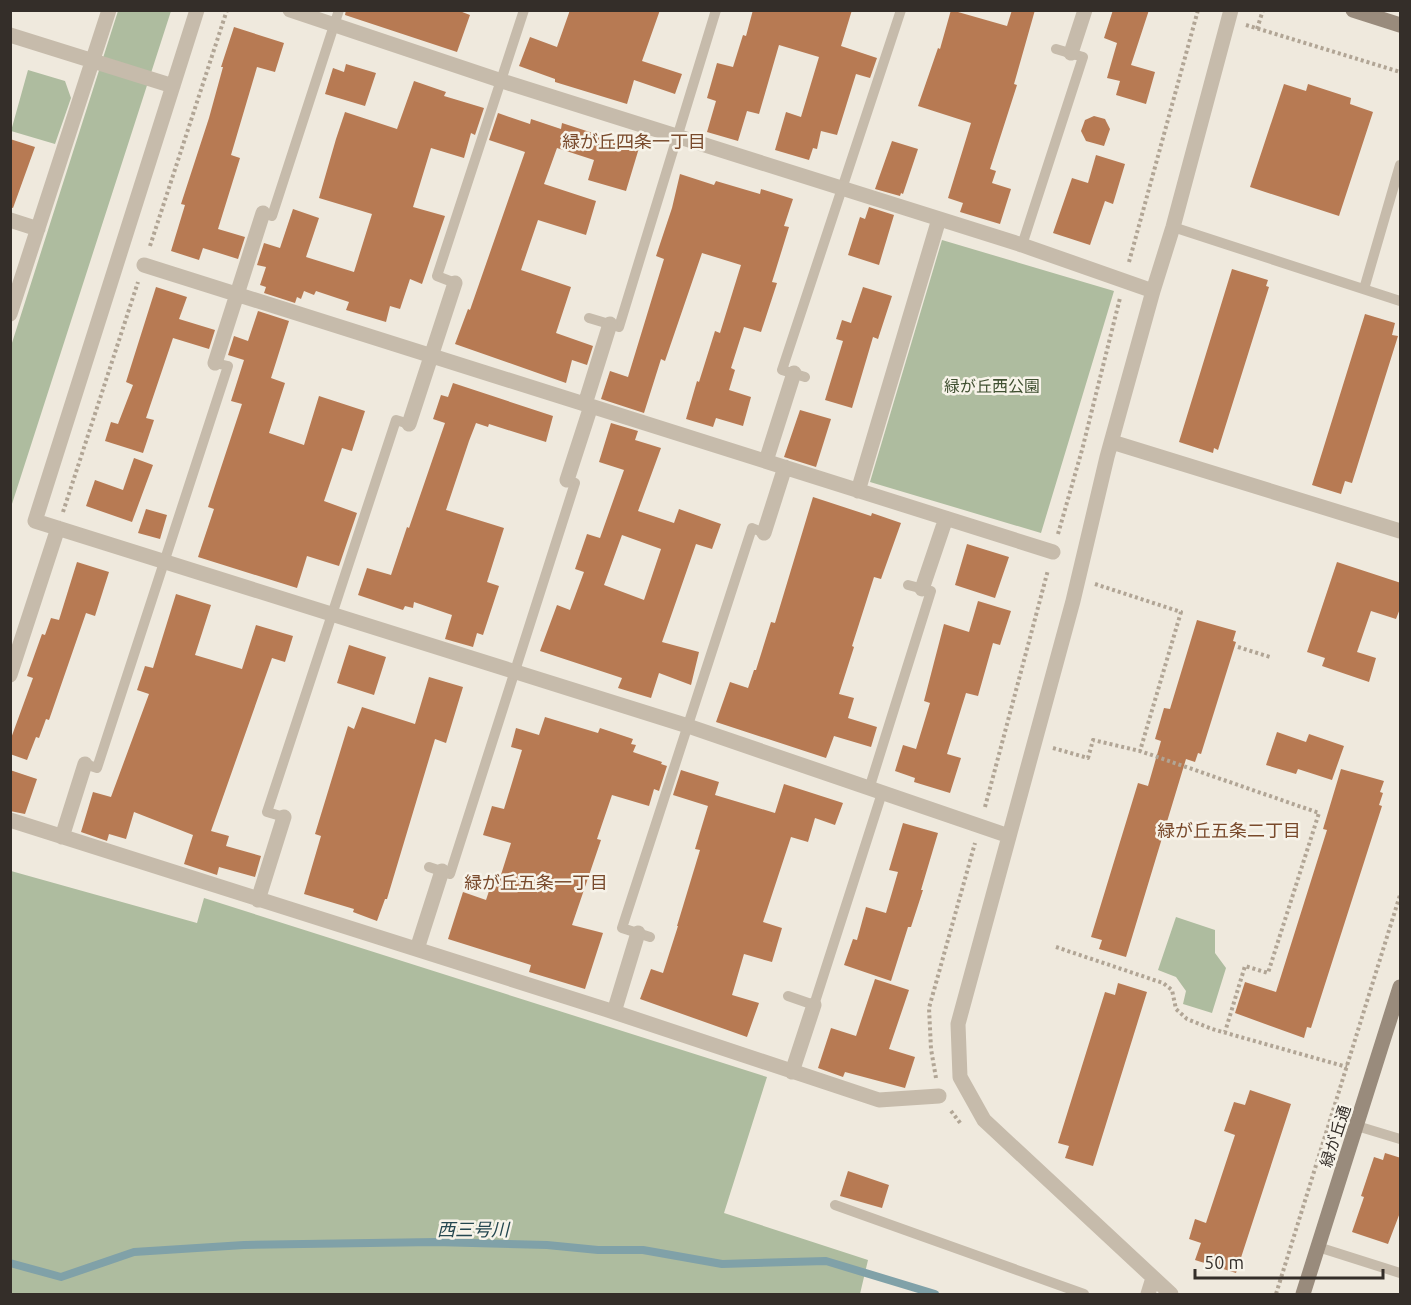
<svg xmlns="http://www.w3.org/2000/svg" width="1411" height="1305" font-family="Ubuntu,'Noto Sans JP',sans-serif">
  <rect width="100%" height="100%" fill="#efe9dd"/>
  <path fill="#aebc9f" d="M 118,11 L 171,11 L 11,507 L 11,346 Z
    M 28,70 L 65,81 L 71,98 L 55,144 L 11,131 Z
    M 942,240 L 1114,291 L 1041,533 L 870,482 Z
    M 11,871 L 197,923 L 204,898 L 767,1077 L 724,1213 L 868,1260 L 860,1294 L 11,1294 Z
    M 1176,917 L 1215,930 L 1215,953 L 1226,968 L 1212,1013 L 1183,1004 L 1186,991 L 1176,977 L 1158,970 Z"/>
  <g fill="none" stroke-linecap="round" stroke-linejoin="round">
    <path stroke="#80a1a8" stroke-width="8" d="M 10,1263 L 61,1277 L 134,1252 L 244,1245 L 435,1242 L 547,1245 L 598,1250 L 643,1250 L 722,1264 L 826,1261 L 935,1294"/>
  </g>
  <path fill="#b77a53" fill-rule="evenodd" d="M 346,10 L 457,10 L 470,15 L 457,52 L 345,15 Z
    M 570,10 L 660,10 L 642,61 L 682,74 L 675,94 L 634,80 L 627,104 L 555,82 L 555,79 L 519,66 L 530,37 L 557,47 Z
    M 753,10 L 852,10 L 841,46 L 877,58 L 870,78 L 856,74 L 837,135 L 821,131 L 817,149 L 813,148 L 809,160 L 775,150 L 786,112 L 801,117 L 819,57 L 779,45 L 759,114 L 747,111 L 738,141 L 707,132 L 716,101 L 707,98 L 717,63 L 733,67 L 743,35 L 746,36 Z
    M 951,10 L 1007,26 L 1012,10 L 1035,10 L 1014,84 L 1017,85 L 990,169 L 996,171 L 992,183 L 1011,189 L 1000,224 L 960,212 L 963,203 L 948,198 L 971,123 L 918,106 L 938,48 L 940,49 Z
    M 1113,10 L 1149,10 L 1131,65 L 1155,72 L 1146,104 L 1116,95 L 1120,81 L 1107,78 L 1117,43 L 1104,38 Z
    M 234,27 L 284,43 L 275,72 L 257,67 L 231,155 L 240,158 L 218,229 L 245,237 L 238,259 L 203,248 L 199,260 L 171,251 L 185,205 L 181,204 L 209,118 L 223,67 L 221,67 Z
    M 346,64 L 376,73 L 365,106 L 325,94 L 333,68 L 344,72 Z
    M 414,81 L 446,92 L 444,96 L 484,108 L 475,135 L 471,133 L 464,158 L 431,148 L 413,207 L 445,216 L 422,284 L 410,279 L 400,309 L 390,306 L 386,322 L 346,310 L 349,302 L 316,291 L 314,295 L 304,291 L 301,299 L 297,297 L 295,303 L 264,293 L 266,287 L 260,285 L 266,267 L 257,265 L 264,243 L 280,248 L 293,209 L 319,218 L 306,257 L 354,272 L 372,214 L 319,198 L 336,139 L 345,112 L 397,129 Z
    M 1284,84 L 1306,91 L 1308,84 L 1351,98 L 1350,104 L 1373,112 L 1339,216 L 1250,187 Z
    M 498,113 L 530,124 L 531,119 L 561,129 L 562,123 L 639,148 L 626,191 L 588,180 L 594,160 L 557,148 L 544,184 L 596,201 L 586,235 L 538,220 L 521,270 L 571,287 L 556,333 L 593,346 L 587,365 L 572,360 L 566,383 L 455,344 L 468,309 L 470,310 L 525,152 L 489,140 Z
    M 1094,116 L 1105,119 L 1110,129 L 1104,146 L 1086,141 L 1081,131 L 1085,120 Z
    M 10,139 L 35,147 L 13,208 L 10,207 Z
    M 892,141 L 918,149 L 903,194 L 901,193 L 900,196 L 875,189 Z
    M 1096,155 L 1125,164 L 1113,204 L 1105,201 L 1090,245 L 1053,233 L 1072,178 L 1088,183 Z
    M 680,174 L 714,185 L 716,181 L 760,194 L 761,189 L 793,199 L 784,226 L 789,227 L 772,282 L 777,283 L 761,332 L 744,327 L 731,368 L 735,370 L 729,390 L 751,397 L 743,426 L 716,418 L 713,427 L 686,419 L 697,381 L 699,382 L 715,331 L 720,333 L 741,265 L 702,253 L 665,361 L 661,359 L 644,413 L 601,399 L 610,371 L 628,377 L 664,259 L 656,256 L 672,208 Z
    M 869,207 L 894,215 L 879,265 L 848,255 L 860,217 L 865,219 Z
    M 1232,269 L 1268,280 L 1266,286 L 1269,287 L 1218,450 L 1214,448 L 1213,453 L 1179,442 Z
    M 156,287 L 187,297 L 179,319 L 215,330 L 209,349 L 173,338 L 146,418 L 154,420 L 143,453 L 105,441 L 111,422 L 118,424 L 133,385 L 126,382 Z
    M 863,287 L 892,296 L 878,339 L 873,337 L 852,408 L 825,400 L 843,341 L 836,339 L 842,320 L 851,323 Z
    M 258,311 L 289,321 L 271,378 L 285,383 L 269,433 L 304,445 L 319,396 L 365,411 L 352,451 L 342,448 L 324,501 L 357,513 L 339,566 L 307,556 L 297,588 L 198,557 L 214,509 L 208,507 L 242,404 L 231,401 L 244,360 L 228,355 L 234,336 L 248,341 Z
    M 1365,314 L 1395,323 L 1392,335 L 1398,336 L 1352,483 L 1345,481 L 1341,494 L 1312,485 Z
    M 453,383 L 553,416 L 546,442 L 489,424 L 488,427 L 476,423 L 469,441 L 446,510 L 504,528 L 487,582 L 499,586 L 483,635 L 477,633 L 473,647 L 445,639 L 452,615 L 414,602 L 413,608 L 405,606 L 403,610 L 358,595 L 367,568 L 391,575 L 407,527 L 409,528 L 445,423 L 433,419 L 441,395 L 448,397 Z
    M 800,410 L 831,419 L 816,467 L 784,457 Z
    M 611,423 L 638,431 L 635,440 L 661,448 L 638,511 L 674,523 L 679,509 L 721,524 L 712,549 L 696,544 L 662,642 L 699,652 L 691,685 L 659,673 L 651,698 L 618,688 L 622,678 L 540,651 L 557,605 L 570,610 L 584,572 L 575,569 L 587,534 L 600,538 L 624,470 L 599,462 ZM 622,535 L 661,549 L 644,600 L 604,585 Z
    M 134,458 L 153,465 L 132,522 L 86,506 L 95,480 L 123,490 Z
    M 813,497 L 871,516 L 872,513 L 901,523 L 881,579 L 874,577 L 852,646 L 854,647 L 839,694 L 854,698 L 848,718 L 877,727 L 871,747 L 834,736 L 826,758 L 716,722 L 730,682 L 748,688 L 754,670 L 756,670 L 771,622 L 775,623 Z
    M 146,509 L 167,515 L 160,539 L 138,533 Z
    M 967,544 L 1009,557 L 995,598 L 955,585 Z
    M 77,562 L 109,572 L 95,616 L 86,613 L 49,720 L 46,719 L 39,738 L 36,737 L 27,760 L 10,754 L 10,741 L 33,678 L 27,676 L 42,634 L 45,635 L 51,618 L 59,620 Z
    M 1337,562 L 1401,583 L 1401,606 L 1396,619 L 1371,611 L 1357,652 L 1376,658 L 1369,682 L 1322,666 L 1325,658 L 1307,652 Z
    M 176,594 L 211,605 L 195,655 L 242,669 L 256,625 L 293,636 L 285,662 L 272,658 L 211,831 L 229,836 L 226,846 L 261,856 L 255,877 L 219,867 L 217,875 L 184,864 L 193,835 L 134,812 L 126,839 L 109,834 L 107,841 L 81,832 L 93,792 L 111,797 L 149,694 L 137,690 L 145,666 L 153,668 Z
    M 978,601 L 1011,611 L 1000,645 L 993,643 L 978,696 L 966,693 L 947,754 L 961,758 L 950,793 L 914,782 L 915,778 L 895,771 L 903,745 L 916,749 L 930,703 L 924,701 L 944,624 L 969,632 Z
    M 1197,620 L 1236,631 L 1233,641 L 1236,642 L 1201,754 L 1198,753 L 1195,762 L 1186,759 L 1126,957 L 1099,949 L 1102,940 L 1091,937 L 1138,783 L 1148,786 L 1161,741 L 1155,739 L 1164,708 L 1170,709 Z
    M 349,645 L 386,657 L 374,695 L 337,683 Z
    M 429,677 L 463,687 L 446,743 L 435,739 L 387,899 L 385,899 L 377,921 L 353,912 L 354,909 L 304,894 L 321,836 L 315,834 L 348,726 L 354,729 L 362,707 L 415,724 Z
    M 545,717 L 598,733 L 600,728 L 633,739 L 631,744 L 636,745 L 633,752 L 662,762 L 661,764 L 667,766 L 659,791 L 654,789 L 649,806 L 612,795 L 597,839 L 601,840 L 572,925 L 603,933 L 585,989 L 529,972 L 531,965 L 448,939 L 463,892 L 486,900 L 493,879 L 499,881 L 511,843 L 483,835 L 492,806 L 504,809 L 522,750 L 511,747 L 516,728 L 539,735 Z
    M 1277,732 L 1306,742 L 1309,734 L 1344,746 L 1332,780 L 1298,769 L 1296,774 L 1266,765 Z
    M 1341,769 L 1384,781 L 1380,792 L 1383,793 L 1379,805 L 1382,806 L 1311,1028 L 1307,1027 L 1304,1038 L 1235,1013 L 1245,982 L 1276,992 L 1327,830 L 1323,829 Z
    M 10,770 L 37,779 L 25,814 L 10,811 Z
    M 681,770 L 719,782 L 715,795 L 775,813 L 784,784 L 843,803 L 835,825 L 815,818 L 808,842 L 791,837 L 763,922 L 782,928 L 772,962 L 744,954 L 732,995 L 759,1003 L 747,1037 L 640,999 L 651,969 L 663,973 L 678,926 L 677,926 L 700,850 L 695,849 L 708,806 L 673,795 Z
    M 903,823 L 938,833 L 921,890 L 923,890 L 911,927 L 908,927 L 891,981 L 844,965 L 853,939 L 857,940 L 866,907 L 886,913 L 898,872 L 889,870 Z
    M 875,979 L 909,990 L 889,1049 L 915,1057 L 905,1088 L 845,1072 L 843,1077 L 818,1068 L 831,1028 L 856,1036 Z
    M 1118,983 L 1147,992 L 1093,1166 L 1065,1158 L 1069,1146 L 1058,1143 L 1105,992 L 1115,995 Z
    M 1250,1090 L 1291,1104 L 1236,1273 L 1195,1260 L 1201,1243 L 1189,1239 L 1195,1219 L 1206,1223 L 1235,1135 L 1224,1131 L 1234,1102 L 1245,1105 Z
    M 1385,1153 L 1401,1158 L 1401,1210 L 1388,1244 L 1352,1232 L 1364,1197 L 1361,1196 L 1374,1157 L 1383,1160 Z
    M 848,1171 L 889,1185 L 882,1208 L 840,1196 Z"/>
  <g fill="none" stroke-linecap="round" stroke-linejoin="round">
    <path stroke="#b1a595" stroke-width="4" stroke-dasharray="3 3" stroke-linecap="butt" d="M 1246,25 L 1400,72
      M 1257,29 L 1263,10
      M 150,246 L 227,10
      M 1129,262 L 1198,10
      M 63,512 L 138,282
      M 1058,534 L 1082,450 L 1120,298
      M 1095,584 L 1181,612 L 1140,751
      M 1238,647 L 1270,657
      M 1053,748 L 1088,758 L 1093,740 L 1140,751 L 1319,813 L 1268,973 L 1245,966 L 1225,1032
      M 985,807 L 1048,570
      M 1056,947 L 1163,983 L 1172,990 L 1176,1009 L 1187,1019 L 1212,1029 L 1347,1067
      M 936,1078 L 931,1049 L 929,1008 L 975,843
      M 951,1111 L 961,1124
      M 1276,1294 L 1400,895"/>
    <path stroke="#c6bbab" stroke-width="10" d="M 263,213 L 272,216 L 339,10
      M 1173,227 L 1400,301
      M 1022,245 L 1083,57 L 1056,49
      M 455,283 L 437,276 L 524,10
      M 1364,289 L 1400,165
      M 589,318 L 619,327 L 716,10
      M 805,377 L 782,370 L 901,10
      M 85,764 L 97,768 L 228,366 L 215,363
      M 869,789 L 931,591 L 908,585
      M 284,817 L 267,812 L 396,420 L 409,424
      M 429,867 L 450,874 L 575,483 L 567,480
      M 650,937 L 622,928 L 752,528 L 764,533
      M 788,996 L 814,1005 L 882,793
      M 1357,1126 L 1400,1139
      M 835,1205 L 1084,1294
      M 1318,1247 L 1400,1273"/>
    <path stroke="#c6bbab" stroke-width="15" d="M 197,10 L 35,521 L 688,726 L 1009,836
      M 290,10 L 502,81 L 1022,245 L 1153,291
      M 10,35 L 173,86
      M 1071,53 L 1085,10
      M 10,220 L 38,229
      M 144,265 L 1053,552
      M 10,314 L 109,10
      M 215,363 L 263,213
      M 585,404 L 610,324
      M 409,424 L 455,283
      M 1112,442 L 1400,531
      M 766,461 L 794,373
      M 567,480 L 591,406
      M 858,491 L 939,219
      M 764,533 L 785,467
      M 922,589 L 946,518
      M 10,675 L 58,528
      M 10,820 L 614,1012 L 879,1100 L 939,1096
      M 62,837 L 85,764
      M 258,900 L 284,817
      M 417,949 L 442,871
      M 614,1012 L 638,933
      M 792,1072 L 814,1005
      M 1148,1294 L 1153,1278
      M 1171,1294 L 984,1120 L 960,1077 L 958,1024 L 1073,601 L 1107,457 L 1153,291 L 1173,227 L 1231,10"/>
    <path stroke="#998b7c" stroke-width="15" d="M 1353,10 L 1400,25
      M 1303,1294 L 1400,987"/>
  </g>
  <g text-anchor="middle" stroke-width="5" stroke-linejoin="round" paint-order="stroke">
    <g font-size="16" fill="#3f4f30" stroke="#f7f3e9">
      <text x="992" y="392">緑が丘西公園</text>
    </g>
    <g font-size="16" fill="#342e29" stroke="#f7f3e9">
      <text transform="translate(1335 1136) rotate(-72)" y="6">緑が丘通</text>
    </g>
    <g font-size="18" fill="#794a2c" stroke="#f7f3e9">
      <text x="634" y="148">緑が丘四条一丁目</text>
      <text x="1229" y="837">緑が丘五条二丁目</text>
      <text x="536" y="889">緑が丘五条一丁目</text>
    </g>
    <g font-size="18" font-style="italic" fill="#244750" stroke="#f7f3e9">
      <text x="473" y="1236">西三号川</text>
    </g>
  </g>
  <rect width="1411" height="1305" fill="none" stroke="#342e29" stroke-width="24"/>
  <path d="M1195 1269v9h188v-9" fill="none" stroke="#342e29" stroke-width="3"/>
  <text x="1204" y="1269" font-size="18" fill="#342e29" stroke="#f7f3e9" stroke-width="4.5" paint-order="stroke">50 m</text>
</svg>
